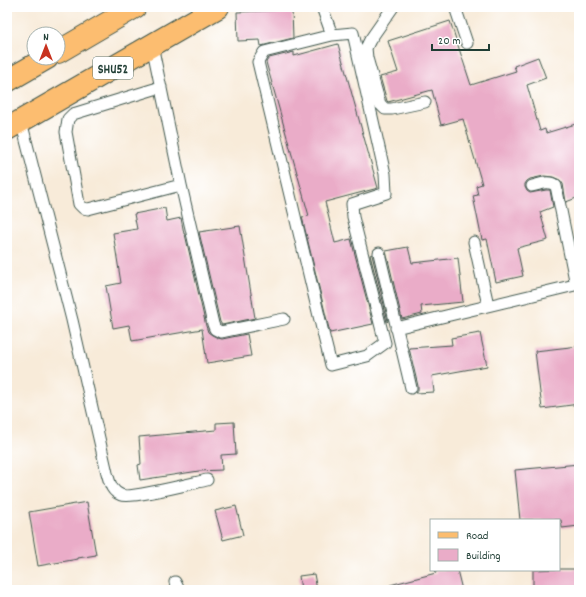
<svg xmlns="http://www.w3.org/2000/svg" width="586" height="597" font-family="Dekko,sans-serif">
  <rect width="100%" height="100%" fill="#fff"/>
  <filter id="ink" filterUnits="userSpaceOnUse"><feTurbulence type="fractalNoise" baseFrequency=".025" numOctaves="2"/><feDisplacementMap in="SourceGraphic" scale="8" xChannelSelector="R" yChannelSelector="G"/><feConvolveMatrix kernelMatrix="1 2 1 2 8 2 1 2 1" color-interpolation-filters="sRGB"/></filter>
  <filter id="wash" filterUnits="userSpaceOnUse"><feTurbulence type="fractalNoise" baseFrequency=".012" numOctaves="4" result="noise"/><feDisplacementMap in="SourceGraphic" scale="16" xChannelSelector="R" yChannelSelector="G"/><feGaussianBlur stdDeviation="0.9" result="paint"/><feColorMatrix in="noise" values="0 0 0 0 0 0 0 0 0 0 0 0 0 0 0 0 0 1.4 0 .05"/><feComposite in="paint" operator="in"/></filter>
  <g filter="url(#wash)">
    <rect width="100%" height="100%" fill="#f8ebd9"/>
    <g id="blocks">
      <path fill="#eaacc8" d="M 292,10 L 293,38 L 261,46 L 260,40 L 238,41 L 237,12 Z
        M 450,21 L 471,85 L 516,71 L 514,66 L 538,57 L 546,78 L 527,85 L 540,131 L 545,129 L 546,133 L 579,123 L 579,197 L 566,202 L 563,184 L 560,180 L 553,177 L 544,176 L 530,179 L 527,181 L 525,184 L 525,187 L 527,191 L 530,193 L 546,190 L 550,190 L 553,207 L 540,212 L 548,240 L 517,248 L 523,276 L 496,282 L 487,239 L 482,240 L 473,196 L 478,195 L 476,186 L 482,184 L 463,119 L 441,125 L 432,90 L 388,102 L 387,101 L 380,77 L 398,72 L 388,41 Z
        M 338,44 L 378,188 L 325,202 L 335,243 L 351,239 L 373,324 L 330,333 L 302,217 L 309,216 L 266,62 L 269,58 L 294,52 L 294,56 Z
        M 165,208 L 167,221 L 181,218 L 184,234 L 185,234 L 206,326 L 208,332 L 212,335 L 218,338 L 222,339 L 247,334 L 251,356 L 207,363 L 202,329 L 132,341 L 129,325 L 113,328 L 106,286 L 121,283 L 113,233 L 137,229 L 134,214 Z
        M 240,226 L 255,318 L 222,325 L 220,322 L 199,232 Z
        M 408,247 L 412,263 L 458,258 L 463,302 L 421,306 L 422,314 L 402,319 L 386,251 Z
        M 372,254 L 372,255 L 388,321 L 387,322 L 370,255 Z
        M 480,333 L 487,366 L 432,376 L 434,392 L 416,393 L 418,390 L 418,386 L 409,348 L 452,345 L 451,338 Z
        M 579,346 L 579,404 L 542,409 L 535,351 Z
        M 234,422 L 236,454 L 221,455 L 222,470 L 199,471 L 140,480 L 138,465 L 141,464 L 139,437 L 216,430 L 216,423 Z
        M 579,464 L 579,526 L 562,528 L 561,520 L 520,520 L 515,470 Z
        M 87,502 L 96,555 L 78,558 L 78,559 L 38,566 L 29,512 Z
        M 236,506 L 243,535 L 223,540 L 215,511 Z
        M 559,569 L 579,569 L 579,590 L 533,590 L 533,570 Z
        M 435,570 L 457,570 L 462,590 L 391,590 L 390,585 L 436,573 Z
        M 314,574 L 317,590 L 301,590 L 299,576 Z"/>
    </g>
  </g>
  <g filter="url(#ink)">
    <use href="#blocks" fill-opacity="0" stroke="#40574d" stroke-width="1"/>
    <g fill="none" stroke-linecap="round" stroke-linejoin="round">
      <g stroke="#40574d" stroke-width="13">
        <path id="lane" d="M 322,7 L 332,35 L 353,33 L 385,174 L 386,193 L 352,204 L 353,217 L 385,343 L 367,356 L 331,365 L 325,341 L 258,62 L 264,52 L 332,35
          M 393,7 L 370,40 L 366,48 L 367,58 L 380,104 L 385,109 L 392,109 L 425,102
          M 455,7 L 467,43
          M 152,45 L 181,185 L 213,324 L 215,329 L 221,332 L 284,319
          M 161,87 L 73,114 L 68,119 L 66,132 L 79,204 L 83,208 L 88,209 L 181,185
          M 21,121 L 72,320 L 107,473 C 110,483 111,491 121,495 C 130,499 193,483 207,480
          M 532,186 C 541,184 549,180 556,186 L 576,285
          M 474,242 L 488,305
          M 379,253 L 411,388
          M 396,328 L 579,284
          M 175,582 L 179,590"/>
      </g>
      <g stroke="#40574d" stroke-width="24">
        <path id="primary" d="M 58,52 L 135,7
          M 7,81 L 47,58
          M 7,129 L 218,7"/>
      </g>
      <use href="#lane" stroke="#fff" stroke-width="11"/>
      <use href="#primary" stroke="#fcbd6f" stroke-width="22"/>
    </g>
  </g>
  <g text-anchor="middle" stroke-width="4" stroke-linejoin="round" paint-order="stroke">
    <rect fill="#fff" stroke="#627771" stroke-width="1" x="93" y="57" width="40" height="22" rx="3"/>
    <g font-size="13" font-weight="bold" fill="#1f3d34">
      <text x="113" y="73">SHU52</text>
    </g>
  </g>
  <rect width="586" height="597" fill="none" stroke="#fff" stroke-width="24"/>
  <rect x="430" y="519" width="130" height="52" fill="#ffffff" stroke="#a5b1ae"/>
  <rect x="438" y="532" width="20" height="6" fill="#fcbd6f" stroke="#a5b1ae"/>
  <text x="466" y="539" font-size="12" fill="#1f3d34">Road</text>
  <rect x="438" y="549" width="20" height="12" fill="#eaacc8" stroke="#a5b1ae"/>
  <text x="466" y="559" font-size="12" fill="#1f3d34">Building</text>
  <g transform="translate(46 46)"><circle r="19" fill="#ffffff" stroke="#a5b1ae"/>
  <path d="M0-3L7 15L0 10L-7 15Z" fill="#c8321e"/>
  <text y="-6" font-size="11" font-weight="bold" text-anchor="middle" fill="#1f3d34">N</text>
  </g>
  <path d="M432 44v6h57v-6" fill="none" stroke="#1f3d34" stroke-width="2"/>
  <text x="438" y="44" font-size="12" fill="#1f3d34" stroke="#ffffff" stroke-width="3" paint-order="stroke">20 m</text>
</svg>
